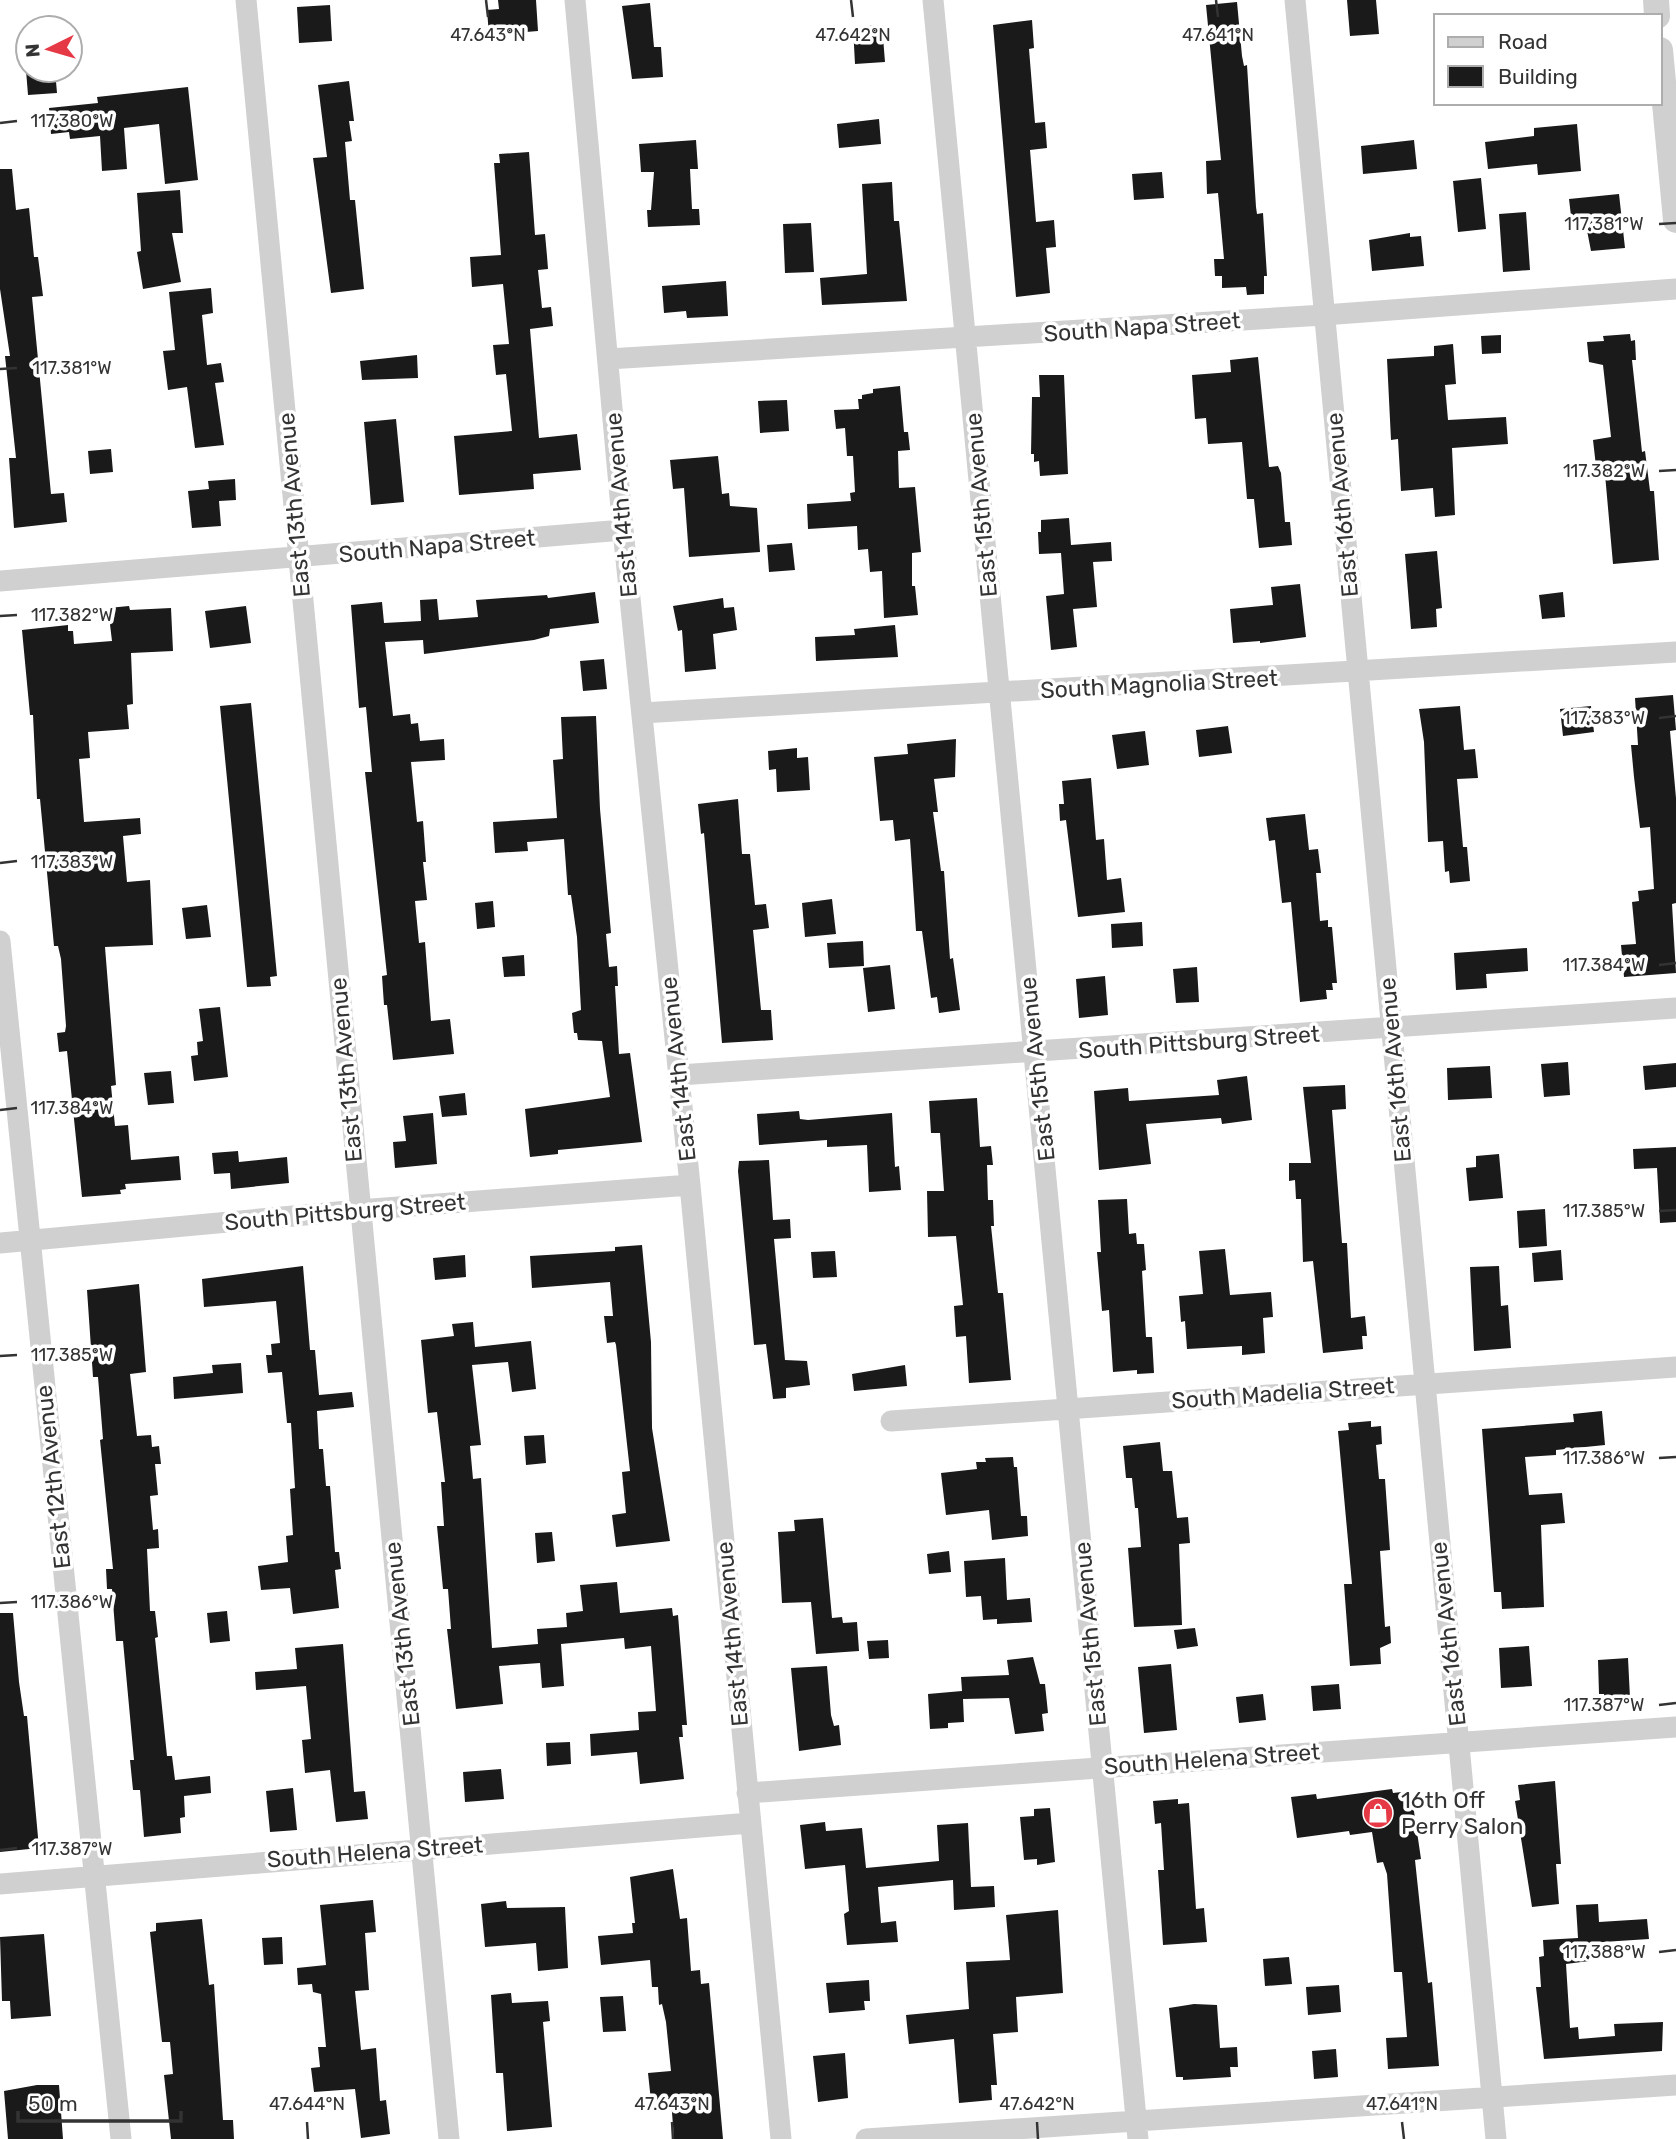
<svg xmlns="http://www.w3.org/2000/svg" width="1676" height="2139" font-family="Rubik,sans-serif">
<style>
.building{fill:#1a1a1a}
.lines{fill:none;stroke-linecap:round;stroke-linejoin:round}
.minor{stroke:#d0d0d0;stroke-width:21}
.tertiary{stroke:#d0d0d0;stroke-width:26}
.ticks{fill:none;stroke:#333;stroke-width:2.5}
.labels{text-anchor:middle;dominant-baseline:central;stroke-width:7;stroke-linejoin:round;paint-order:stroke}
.street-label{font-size:23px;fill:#333;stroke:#fff}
.poi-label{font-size:23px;fill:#333;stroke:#fff;text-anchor:start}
.ticks-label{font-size:18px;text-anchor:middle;fill:#333;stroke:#fff;stroke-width:7;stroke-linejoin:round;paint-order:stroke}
</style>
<rect width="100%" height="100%" fill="#fff"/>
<path class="building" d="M498 0H536L538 31 489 35 487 10 499 9Z
M1347 0H1376L1379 34 1350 36Z
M1237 2 1242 56 1244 66 1247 65 1256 207 1257 214 1263 213 1267 276H1264V294L1247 295 1246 287 1222 288V276H1215L1214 259H1224L1218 193 1207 194 1206 161 1221 160 1206 5Z
M650 3 654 47H661L663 77 632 79 622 6Z
M330 5 332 41 299 43 297 7Z
M1032 20 1034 48 1029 49 1035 123 1045 122 1047 148 1030 150 1036 222 1054 220 1056 247 1046 248 1050 293 1016 297 993 25Z
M882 25 885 62 855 64 853 27Z
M26 70H55L57 93 28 95Z
M349 81 354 121H349L352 141 345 142 350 200H355L364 289 331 293 313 158 327 157 318 85Z
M188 87 198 180 165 184 159 124 124 128 127 169 102 171 100 136 70 139 69 132 51 134 49 108 98 103 97 97Z
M879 119 881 144 839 148 837 124Z
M1577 124 1581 171 1538 175 1537 164 1488 169 1485 142 1534 136V128Z
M696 140 698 169H690L692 209H699L700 225 648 227 647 210H651L654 172H641L639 144Z
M1414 140 1417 169 1363 174 1361 146Z
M529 152 535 235 545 234 547 256 548 269 538 270 542 308 551 307 553 326 530 329 539 438 577 434 581 470 533 474 534 489 459 495 454 436 512 431 506 374 496 375 493 345 509 344 503 284 472 287 470 257 501 255 494 163H500L499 154Z
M0 169H12L16 210 29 208 34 257H38L43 296 32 297 51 494 64 493 67 522 14 528 9 458H16L5 356H10L0 289Z
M1162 172 1164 198 1134 200 1132 174Z
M1481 178 1486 229 1458 232 1453 181Z
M892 182 894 221H899L907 301 822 305 820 278 867 274 862 184Z
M180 190 183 233H172L181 282 143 289 137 252 141 251 137 193Z
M1619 194 1625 248 1591 251 1584 215 1571 216 1569 199Z
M1526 212 1530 270 1503 272 1499 214Z
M811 223 814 272 785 273 783 224Z
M1410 233V237L1421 236 1424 266 1372 271 1369 240Z
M726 281 728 316 687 318 686 311 664 313 662 286Z
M211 288 213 313 202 315 207 365 221 363 224 382 215 383 224 445 195 448 187 387 168 390 163 351 175 350 169 292Z
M1630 334 1631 341 1635 340 1636 360H1632L1642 452 1645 451 1650 491H1654L1659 560 1613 564 1605 474 1597 475 1593 440 1611 437 1603 365 1589 362 1587 342 1604 341 1603 336Z
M1501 335V353L1482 354 1481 336Z
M1453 344 1456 384 1445 385 1448 420 1506 417 1508 444 1452 448 1455 515 1435 517 1433 488 1401 491 1398 439 1391 440 1387 359 1434 356V346Z
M417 355 418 378 362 380 360 361Z
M1258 357 1269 467 1278 466 1281 473 1285 522H1290L1292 545 1259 548 1254 499H1247L1242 442 1208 444 1206 418 1195 419 1192 375 1231 372 1230 360Z
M1039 375H1064L1068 474 1040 476 1039 461 1034 462V454H1031L1032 397H1040Z
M900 386 904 432H908L910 450 898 451 899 488 915 487 921 552 912 553V586H915L918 615 884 618 882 571 870 572 868 549 858 550 857 526 808 529 807 504 851 501 850 493 855 492 853 456H847L845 428 836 429 834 410 859 409 858 399H862V395L873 393V389Z
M787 400 789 431 760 433 758 401Z
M396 419 404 502 371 505 364 422Z
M111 449 113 472 90 474 88 451Z
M718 456 722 494 729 493 730 506 757 508 760 552 689 557 684 488 673 489 670 460Z
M235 479 236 500 219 501 221 526 192 528 188 491 209 489 208 481Z
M1069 518 1071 545 1111 542 1112 561 1093 562 1097 607 1073 609 1077 647 1051 650 1046 596 1064 594 1061 553 1039 554 1038 532H1041V520Z
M792 543 795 570 769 572 767 545Z
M1437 551 1442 608 1436 609 1437 627 1411 629 1405 554Z
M1300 584 1306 637 1260 643V641L1233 643 1230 609 1273 605 1271 587Z
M595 592 599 623 550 629 549 636 534 640 424 654 423 640 385 642 393 716 410 714 411 724 418 723 420 741 444 739 445 760 411 762 417 822 423 821 426 862H423L427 900 415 901 419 943 425 942 431 1021 450 1019 454 1054 393 1060 387 1005H384L382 976 387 975 365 772H372L366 707 359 708 351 605 382 602 384 623 421 621 420 600 437 599 439 620 478 617 476 600 547 595 548 598Z
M1563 592 1565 617 1542 619 1539 595Z
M723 598 724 608 734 607 737 630 713 634 716 669 685 672 682 630 678 631 673 606Z
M129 606 130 610 171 608 173 651 131 653 133 704 127 705 129 729 88 732 90 758 79 759 84 822 140 818 141 834 123 836 127 882 150 880 153 945 105 947 116 1085 111 1086 115 1126 128 1125 131 1160 179 1156 181 1180 125 1184 126 1189 120 1190 121 1194 82 1197 67 1051 59 1052 57 1033 65 1032 66 1026 61 959 58 946H54L40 799H37L33 715H30L22 630 68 625V631H73L74 644 112 641 108 608Z
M246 606 251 643 210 648 205 611Z
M895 625 898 657 816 661 815 637 855 635 854 629Z
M604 659 607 689 583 691 580 661Z
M1673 695 1676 730 1670 731 1676 798V903L1672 904 1676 973 1624 977 1621 945 1636 944 1632 902 1639 901 1638 891 1654 889 1650 827 1640 828 1634 777 1631 745H1638L1635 698Z
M251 703 277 976 270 977 271 986 247 987 220 706Z
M1460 706 1464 750 1475 749 1478 778 1457 779 1463 847H1467L1470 881 1450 883 1449 871 1445 872 1443 841 1428 842 1424 742 1419 709Z
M1591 706 1594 732 1563 736 1560 709Z
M596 716 600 809 611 933 606 934 609 967 617 966 618 986H615L619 1054 630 1053 642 1142 558 1150V1154L530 1157 525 1109 610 1097 602 1041 578 1040 577 1033H574L572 1013 581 1010 577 937 571 895H568L564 839 527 842 528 851 495 853 493 822 557 818 553 760 563 759 561 717Z
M1228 726 1232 753 1199 757 1196 730Z
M1145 731 1149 765 1117 769 1112 735Z
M956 739 955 777 934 779 938 812H933L941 871H944L950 959 953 958 960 1010 939 1013 937 997 931 998 922 931H916L910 839 895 841 893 820 880 821 874 757 908 754 907 744Z
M797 748V758L808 757 810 790 777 792 776 769 769 770 768 751Z
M1091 778 1096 840 1104 839 1107 880 1121 878 1125 912 1078 917 1066 820 1060 821 1059 804H1064L1062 781Z
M738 799 742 854H750L755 905 766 904 769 928 753 930 761 1010H771L773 1040 722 1043 704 833 701 834 698 804Z
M1305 814 1309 850 1318 849 1321 873H1316L1320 921 1328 920V927H1332L1337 983H1332L1333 990H1326L1327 999 1300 1002 1291 902 1282 903 1275 840 1269 841 1266 818Z
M832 899 836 934 805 937 802 903Z
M493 901 495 927 477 929 475 903Z
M207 905 211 937 186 939 182 908Z
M1142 922 1143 946 1112 948 1111 924Z
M863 941 864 966 829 968 827 943Z
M1527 948 1528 971 1486 974 1487 988 1456 990 1454 953Z
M524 955 525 976 504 977 502 957Z
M890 965 895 1009 868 1012 863 968Z
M1197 967 1199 1002 1176 1003 1173 969Z
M1105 976 1108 1015 1079 1018 1076 979Z
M220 1007 228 1077 194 1081 191 1056 198 1055 197 1042 203 1041 199 1009Z
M1568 1062 1570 1095 1544 1097 1541 1064Z
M1676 1063V1087L1645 1090 1643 1066Z
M1490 1066 1492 1098 1448 1100 1447 1068Z
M171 1071 174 1103 148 1105 144 1073Z
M1247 1076 1252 1120 1222 1124 1221 1118 1146 1124 1151 1164 1099 1170 1094 1091 1128 1088 1129 1101 1219 1095 1217 1080Z
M1345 1085 1346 1109 1332 1110 1342 1243H1347L1351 1318 1365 1316 1367 1336H1362L1363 1349 1323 1353 1313 1261 1303 1262 1301 1199H1296L1295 1180 1289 1181V1163H1311L1303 1087Z
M465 1093 467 1115 442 1117 439 1096Z
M977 1098 980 1147 991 1146 993 1165H987L988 1200H993L994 1226H991L998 1293H1003L1011 1380 969 1383 966 1336 956 1337 954 1306 963 1305 956 1236 928 1237 927 1191H944L940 1133H931L929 1101Z
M799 1111 800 1119 808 1120 892 1113 895 1167 899 1166 901 1190 869 1192 867 1145 827 1147V1140L759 1145 757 1114Z
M433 1113 437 1164 395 1168 393 1142 406 1141 403 1116Z
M1676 1147V1222L1660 1223 1657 1168 1634 1169 1633 1149Z
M238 1151 239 1162 287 1157 289 1183 231 1189 230 1173 214 1174 212 1153Z
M1499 1154 1503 1198 1469 1201 1466 1168 1476 1167V1156Z
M769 1160 773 1220 790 1219 791 1238 774 1239 785 1360 807 1361 810 1385 786 1388V1398L773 1399 766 1344 754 1345 738 1171 739 1161Z
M1127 1199 1129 1234 1136 1233 1137 1244H1144L1146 1270 1142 1271 1146 1337H1152L1154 1373 1137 1374V1370L1113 1372 1109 1310 1102 1311 1097 1252H1101L1098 1200Z
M1545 1209 1547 1246 1519 1248 1517 1211Z
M642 1245 651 1342 652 1428 670 1541 616 1547 612 1515 626 1513 622 1472 630 1471 616 1345 615 1342 607 1343 604 1316H613L610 1282 532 1288 530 1256 615 1251V1247Z
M1225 1249 1230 1295 1271 1292 1273 1317 1263 1318 1265 1353 1242 1355V1346L1187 1349 1185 1321 1181 1322 1179 1296 1203 1294 1199 1251Z
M1561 1250 1563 1280 1534 1282 1532 1253Z
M835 1251 837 1277 813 1278 811 1252Z
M465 1255 466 1277 435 1280 433 1258Z
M303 1266 310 1350H315L319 1395 352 1392 354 1407 317 1411 319 1449H323L326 1486H330L335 1552H339L341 1569 335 1570 339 1608 293 1614 290 1588 261 1590 258 1566 288 1562 286 1536 293 1535 290 1489 295 1488 291 1423H287L282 1372 268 1373 266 1355H272L271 1344 280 1343 276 1301 204 1307 202 1279Z
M1499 1266 1501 1306 1508 1305 1511 1348 1474 1351 1470 1267Z
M139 1284 146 1372 130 1374 137 1436 151 1435 152 1447 159 1446 161 1464H155L158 1495 150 1496 153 1530 158 1529 159 1548 147 1549 150 1611H155L158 1637 155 1638 167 1756H172L175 1780 210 1776 211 1793 184 1796 185 1817 180 1818 181 1833 144 1837 140 1790H133L130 1760H134L123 1641H116L112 1589H107L106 1569H113L100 1440 103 1439 98 1377H93L87 1290Z
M473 1322 475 1347 531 1341 536 1389 512 1392 508 1362 472 1365 481 1445 470 1446 473 1479 481 1478 492 1648 538 1644 537 1629 567 1627 566 1613 583 1611 580 1585 617 1582 620 1613 672 1608 673 1616 678 1615 687 1725H682L683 1737H679L684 1779 640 1784 637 1752 591 1756 590 1734 639 1730 638 1712 656 1711 651 1646 625 1649 624 1638 561 1644 564 1686 542 1688 540 1663 499 1666 503 1704 456 1709 447 1629H451L448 1589H443L437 1526H444L441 1482H445L437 1412 428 1413 421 1340 454 1336 452 1324Z
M241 1363 243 1393 174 1399 173 1377 213 1373 212 1365Z
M905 1365 907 1386 854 1391 852 1374Z
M1602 1411 1605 1445 1556 1450V1455L1525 1457 1529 1495 1562 1493 1565 1523 1541 1525 1544 1607 1502 1609 1501 1592H1494L1482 1429 1574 1422 1573 1414Z
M1371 1421V1427L1381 1426 1382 1444 1376 1445 1379 1479H1385L1390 1550 1380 1551 1385 1627 1390 1626 1391 1643 1380 1648 1381 1664 1350 1666 1344 1584H1352L1338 1431 1349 1430 1348 1423Z
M544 1435 546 1463 526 1465 524 1436Z
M1160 1442 1163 1471H1172L1177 1518 1188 1517 1190 1543 1179 1544 1182 1625 1134 1627 1128 1548 1141 1547 1138 1508H1135L1132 1478H1126L1123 1446Z
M1013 1457 1014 1467H1017L1021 1516H1027L1028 1536 992 1540 989 1510 946 1515 941 1473 977 1469 976 1462H986L985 1458Z
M823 1518 832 1618 842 1617 843 1623 857 1622 859 1651 816 1654 811 1602 782 1603 778 1532 795 1531 794 1520Z
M552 1532 555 1561 537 1563 535 1533Z
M949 1551 951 1572 929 1574 927 1554Z
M1005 1558 1007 1600 1030 1598 1032 1622 997 1624V1619L983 1620 981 1596 966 1597 964 1561Z
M227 1611 230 1641 210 1643 207 1613Z
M0 1613H13L19 1682 24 1716H27L39 1848 0 1852Z
M1195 1628 1198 1646 1177 1649 1174 1630Z
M888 1640 889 1658 869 1659 867 1641Z
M343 1644 354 1792 365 1791 368 1819 336 1822 330 1770 305 1773 302 1740 311 1739 306 1686 256 1690 255 1672 297 1669 295 1648Z
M1529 1646 1532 1686 1501 1688 1499 1648Z
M1033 1657 1040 1684H1045L1048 1713 1042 1714 1044 1731 1015 1734 1009 1698 963 1699 964 1722 948 1723V1728L930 1729 928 1694 962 1691 961 1677 1009 1675 1007 1660Z
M1628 1658 1630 1698 1605 1699 1604 1694H1599L1598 1660Z
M1171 1664 1177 1730 1144 1733 1138 1667Z
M827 1666 831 1715 834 1726 839 1725 841 1745 799 1751 791 1668Z
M1339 1684 1341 1709 1313 1711 1311 1686Z
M1263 1694 1266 1720 1239 1723 1236 1697Z
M570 1742 571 1764 547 1766 546 1743Z
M501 1769 504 1799 465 1802 463 1772Z
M1555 1781 1561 1864H1556L1559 1904 1532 1907 1515 1801 1520 1800 1518 1785Z
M293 1788 297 1830 270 1832 266 1791Z
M1392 1789 1393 1793 1411 1791 1421 1859 1415 1860 1428 1983 1432 1982 1439 2066 1388 2069 1386 2038 1407 2037 1402 1972H1394L1387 1874 1383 1862 1377 1863 1372 1832 1350 1835 1349 1831 1297 1838 1291 1797 1316 1794 1317 1799Z
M1178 1799V1804L1189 1803 1196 1909 1204 1908 1207 1942 1163 1945 1158 1870H1164L1161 1823 1155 1824 1153 1801Z
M1050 1808 1055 1862 1037 1865V1859L1024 1860 1020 1817 1034 1816V1809Z
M825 1822 826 1831 862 1828 866 1868 939 1861 937 1825 968 1823 971 1887 994 1886 995 1907 954 1910 953 1880 878 1887 881 1923 896 1921 898 1942 847 1945 844 1914 849 1911 845 1865 805 1869 800 1825Z
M673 1869 680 1919 687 1918 691 1971 700 1970 701 1984 709 1983 723 2139H674L671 2099 651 2101 648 2073 671 2071 666 2022 662 2004 659 2005 658 1987H652L650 1960 601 1965 598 1936 633 1933 632 1923H635L630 1877Z
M373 1900 376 1932 365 1933 369 1990 355 1991 361 2050 376 2048 380 2101 386 2100 390 2134 361 2138 355 2089 314 2092 311 2068 320 2067 318 2047H326L321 1994 313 1992 312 1984 298 1985 297 1968 326 1965 320 1905Z
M506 1901 507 1908 565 1907 568 1968 538 1971 536 1943 485 1947 481 1904Z
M1598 1904 1599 1922 1647 1919 1649 1939 1588 1943 1589 1961 1566 1964 1570 2028 1578 2027 1579 2039 1615 2036 1614 2024 1663 2022 1662 2051 1544 2059 1536 1987H1541L1539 1957 1544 1956 1543 1940 1578 1938 1576 1905Z
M1058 1910 1063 1993 1016 1997 1018 2032 993 2034 997 2085H991L992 2100 959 2103 954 2039 909 2044 906 2015 969 2009 966 1962 1010 1960 1006 1915Z
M202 1919 209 1985 214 1984 223 2120H233L234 2139H171L164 2075 173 2074 170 2042H162L150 1932 156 1931V1923Z
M44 1934 51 2016 11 2019 10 2001H2L0 1937Z
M282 1937 283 1964 264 1965 262 1938Z
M1289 1957 1292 1984 1265 1986 1263 1959Z
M869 1980 870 2001H864L865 2010 829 2013 826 1983Z
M1339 1985 1341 2012 1308 2015 1306 1987Z
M511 1993 512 2003 548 2001 550 2021 543 2022 552 2127 507 2131 503 2073H496L491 1995Z
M623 1996 626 2031 603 2032 600 1997Z
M1194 2004 1217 2005 1220 2048 1237 2047 1238 2067H1230L1231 2077 1183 2080V2077H1176L1169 2008Z
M1336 2049 1338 2077 1314 2079 1312 2051Z
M845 2053 848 2098 818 2102 813 2056Z
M37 2085H59L63 2139H8L4 2091Z"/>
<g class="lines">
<path class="minor" d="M246 0 449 2139
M575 0 623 530 690 1185 781 2139
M933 0 1138 2139
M1295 0 1496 2139
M608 359 1324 315 1676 289
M0 581 623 530
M642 713 1676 652
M0 941 121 2139
M679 1075 1676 1008
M0 1243 359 1210 690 1185
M891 1421 1676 1367
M747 1793 1676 1727
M0 1884 750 1823
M866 2139 1676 2085"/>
<path class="tertiary" d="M1656 0 1657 16
M1660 50 1676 220"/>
</g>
<path class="ticks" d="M486 0 488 17M851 0 853 17M1216 0 1218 17M0 123 17 121M1659 224 1676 223M0 369 17 368M1659 471 1676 470M0 616 17 615M1659 718 1676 716M0 863 17 861M1659 965 1676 963M0 1110 17 1108M1659 1211 1676 1210M0 1356 17 1355M1659 1458 1676 1457M0 1603 17 1602M1659 1705 1676 1703M0 1850 17 1848M1659 1952 1676 1950M307 2122 308 2139M672 2122 673 2139M1037 2122 1038 2139M1402 2122 1404 2139"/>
<defs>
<g id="shop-disc" transform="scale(1.575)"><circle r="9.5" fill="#e63946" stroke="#fff"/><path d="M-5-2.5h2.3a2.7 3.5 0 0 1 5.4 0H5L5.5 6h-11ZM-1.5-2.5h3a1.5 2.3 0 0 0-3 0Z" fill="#fff"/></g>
</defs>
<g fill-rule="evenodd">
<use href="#shop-disc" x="1378" y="1813"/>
</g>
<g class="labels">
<g class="street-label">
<text transform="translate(1142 327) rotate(-4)">South Napa Street</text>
<text transform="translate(294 505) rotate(-95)">East 13th Avenue</text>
<text transform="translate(621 505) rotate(-95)">East 14th Avenue</text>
<text transform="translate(981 505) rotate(-95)">East 15th Avenue</text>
<text transform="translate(1342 505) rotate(-95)">East 16th Avenue</text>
<text transform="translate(437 546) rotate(-5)">South Napa Street</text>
<text transform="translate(1159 684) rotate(-3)">South Magnolia Street</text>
<text transform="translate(1199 1042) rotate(-4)">South Pittsburg Street</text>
<text transform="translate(678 1069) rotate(-96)">East 14th Avenue</text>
<text transform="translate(1037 1069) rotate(-96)">East 15th Avenue</text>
<text transform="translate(346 1070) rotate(-95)">East 13th Avenue</text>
<text transform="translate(1395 1070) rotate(-95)">East 16th Avenue</text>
<text transform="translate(345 1212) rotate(-5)">South Pittsburg Street</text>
<text transform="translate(1283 1393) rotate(-4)">South Madelia Street</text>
<text transform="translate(53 1477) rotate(-96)">East 12th Avenue</text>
<text transform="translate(402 1634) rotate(-96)">East 13th Avenue</text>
<text transform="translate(732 1634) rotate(-95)">East 14th Avenue</text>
<text transform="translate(1090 1634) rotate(-95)">East 15th Avenue</text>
<text transform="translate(1448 1634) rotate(-96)">East 16th Avenue</text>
<text transform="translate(1212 1759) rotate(-4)">South Helena Street</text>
<text transform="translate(375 1852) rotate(-4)">South Helena Street</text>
</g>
<g class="poi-label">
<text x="1401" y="1800">16th Off<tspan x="1401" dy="26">Perry Salon</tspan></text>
</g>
</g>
<g class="ticks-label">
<text x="488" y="41">47.643°N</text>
<text x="853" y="41">47.642°N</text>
<text x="1218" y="41">47.641°N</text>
<text x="72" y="127">117.380°W</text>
<text x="1604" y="230">117.381°W</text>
<text x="72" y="374">117.381°W</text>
<text x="1604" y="477">117.382°W</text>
<text x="72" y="621">117.382°W</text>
<text x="1604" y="724">117.383°W</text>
<text x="72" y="868">117.383°W</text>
<text x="1604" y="971">117.384°W</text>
<text x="72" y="1114">117.384°W</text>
<text x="1604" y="1217">117.385°W</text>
<text x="72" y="1361">117.385°W</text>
<text x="1604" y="1464">117.386°W</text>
<text x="72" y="1608">117.386°W</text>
<text x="1604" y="1711">117.387°W</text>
<text x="72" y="1855">117.387°W</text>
<text x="1604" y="1958">117.388°W</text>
<text x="307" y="2110">47.644°N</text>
<text x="672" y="2110">47.643°N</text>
<text x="1037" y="2110">47.642°N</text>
<text x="1402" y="2110">47.641°N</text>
</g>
<rect x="1434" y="14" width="228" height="91" fill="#ffffff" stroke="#adadad" stroke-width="2"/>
<rect x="1448" y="37" width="35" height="10" fill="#d0d0d0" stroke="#adadad" stroke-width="2"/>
<text x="1498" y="49" font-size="21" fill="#333333">Road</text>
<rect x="1448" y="66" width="35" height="21" fill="#1a1a1a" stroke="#adadad" stroke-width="2"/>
<text x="1498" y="84" font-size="21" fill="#333333">Building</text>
<g transform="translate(49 49) rotate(265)"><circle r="33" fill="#ffffff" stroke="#adadad" stroke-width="2"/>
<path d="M0-5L12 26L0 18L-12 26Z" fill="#e63946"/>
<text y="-10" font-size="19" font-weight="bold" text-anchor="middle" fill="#333333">N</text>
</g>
<path d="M18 2111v10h163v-10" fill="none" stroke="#333333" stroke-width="3.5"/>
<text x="28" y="2111" font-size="21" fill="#333333" stroke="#ffffff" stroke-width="5" paint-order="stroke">50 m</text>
</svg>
